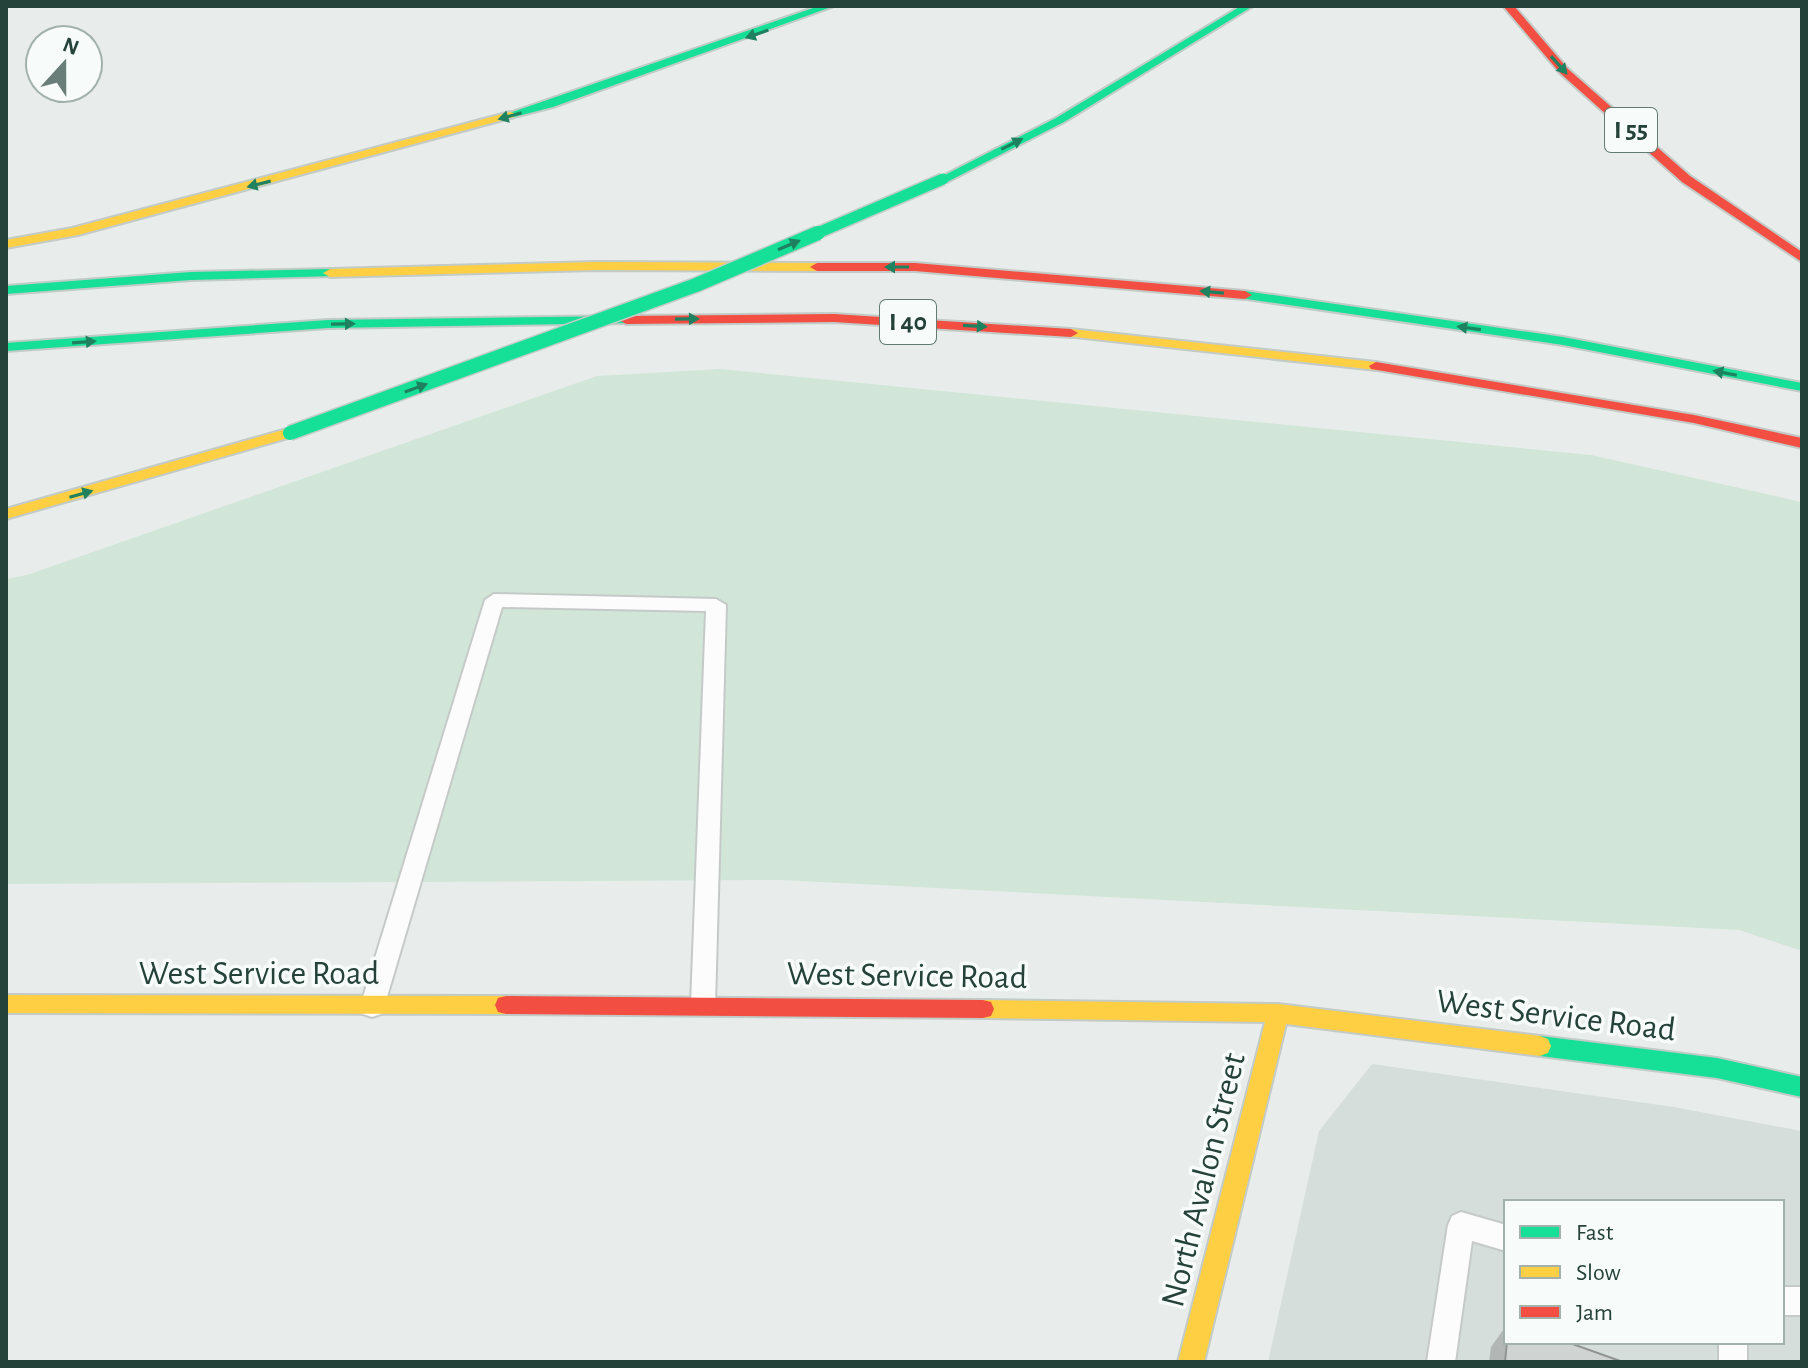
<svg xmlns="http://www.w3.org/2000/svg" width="1808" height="1368" font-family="'Alegreya Sans',sans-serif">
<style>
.built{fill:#d6dedb;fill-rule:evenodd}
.green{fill:#d1e6d8}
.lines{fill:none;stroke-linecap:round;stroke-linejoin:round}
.lane-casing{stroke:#c5cac8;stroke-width:4}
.fast-casing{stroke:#c3cbc8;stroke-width:4}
.slow-casing{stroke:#c3cbc8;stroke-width:4}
.jam-casing{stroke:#c3cbc8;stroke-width:4}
.lane{fill:#fcfcfc;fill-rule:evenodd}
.fast{fill:#16e098;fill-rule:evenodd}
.slow{fill:#ffcf43;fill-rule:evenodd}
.jam{fill:#f24e42;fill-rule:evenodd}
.fast-bridge-far1-casing{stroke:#c3ccc9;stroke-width:14;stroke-linecap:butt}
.fast-bridge-casing{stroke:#c3ccc9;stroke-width:17;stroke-linecap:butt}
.fast-bridge-far1{stroke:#16e098;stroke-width:11}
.fast-bridge{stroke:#16e098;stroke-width:14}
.wall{fill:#b2b6b5}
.building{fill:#cfd4d2;stroke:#919493;stroke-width:2}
.oneway{fill:#1e8160}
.labels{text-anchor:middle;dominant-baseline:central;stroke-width:7;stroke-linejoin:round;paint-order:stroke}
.shield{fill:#f7fbf9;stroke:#637a73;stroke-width:2}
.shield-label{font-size:26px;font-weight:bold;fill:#24423a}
.near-street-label{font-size:34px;fill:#24423a;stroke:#f7fbf9}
</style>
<rect width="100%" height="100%" fill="#e8edeb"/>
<path class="built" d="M1372 1064 1674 1107 1802 1131V1362H1268L1319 1131ZM1506 1202H1782V1342H1506Z"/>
<path class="green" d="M720 369 1591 455 1802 502V951L1739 930 782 880 6 884V579L27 575 597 376Z"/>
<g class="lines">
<g class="lane-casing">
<path id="lane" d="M494 594 716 599 726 605 715 1005 712 1012 703 1015 694 1012 691 1005 706 611 502 607 384 1007 381 1014 372 1017 363 1014 360 1007 485 600Z
M1461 1212 1506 1225V1251L1472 1241 1455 1362H1427L1448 1225 1452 1216Z
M1782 1287H1802V1315H1782Z
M1719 1342H1747V1362H1719Z"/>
</g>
<g class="fast-casing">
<path id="fast" d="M819 6H834L553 107 510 118 504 115Z
M1241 6H1253L1064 122 947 182 937 179 1056 118Z
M330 269 337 273 335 276 191 280 6 294V286L191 272Z
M1245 291 1563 337 1802 383V391L1563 345 1240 298V292Z
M626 316 633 320 631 323 328 328 6 351V343L328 320Z
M1540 1036 1717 1058 1802 1077V1097L1717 1078 1540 1056 1532 1053 1529 1046 1532 1039Z"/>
</g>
<g class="slow-casing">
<path id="slow" d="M510 112 514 113V117L78 235 6 248V240L72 228Z
M596 262 817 263 824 267 817 271 596 270 330 277 323 273 330 269Z
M1071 329 1376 362 1383 366 1376 370 1066 336 1064 333Z
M290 428 295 430V436L6 519V509Z
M6 995 506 996 514 998 517 1005 514 1012 506 1014 6 1013Z
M983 1000 1278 1004 1540 1036 1548 1039 1551 1046 1548 1053 1540 1056 1286 1024 1204 1362H1178L1265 1022 983 1018 975 1016 972 1009 975 1002Z"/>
</g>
<g class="jam-casing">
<path id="jam" d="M1503 6H1514L1568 69 1690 176 1802 252V262L1682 182 1560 73Z
M915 263 1245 291 1252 295 1245 299 915 271H817L810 267 817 263Z
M834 314 1071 329 1078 333 1071 337 834 322 626 324 619 320 626 316Z
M1376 362 1694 415 1802 438V448L1694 423 1371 369 1369 366Z
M506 996 983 1000 991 1002 994 1009 991 1016 983 1018 506 1014 498 1012 495 1005 498 998Z"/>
</g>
<use href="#lane" class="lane"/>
<use href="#fast" class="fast"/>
<use href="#slow" class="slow"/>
<use href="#jam" class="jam"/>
<g class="fast-bridge-far1-casing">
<path id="fast-bridge-far1" d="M813 235 943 179"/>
</g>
<g class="fast-bridge-casing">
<path id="fast-bridge" d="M290 433 696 285 818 233"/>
</g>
<use href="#fast-bridge-far1" class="fast-bridge-far1"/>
<use href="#fast-bridge" class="fast-bridge"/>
</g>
<path class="wall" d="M1506 1326V1342H1567L1623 1362H1489L1491 1347Z"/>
<path class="building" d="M1507 1342H1567L1623 1362H1505Z"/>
<defs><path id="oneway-solid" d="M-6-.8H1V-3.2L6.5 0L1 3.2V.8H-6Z" transform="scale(2)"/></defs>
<g class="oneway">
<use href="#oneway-solid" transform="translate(757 34) rotate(161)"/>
<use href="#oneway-solid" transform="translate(1559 65) rotate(48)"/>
<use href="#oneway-solid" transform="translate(510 116) rotate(164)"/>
<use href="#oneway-solid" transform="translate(1012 144) rotate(-27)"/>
<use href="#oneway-solid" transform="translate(259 184) rotate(166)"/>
<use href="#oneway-solid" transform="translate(789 245) rotate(-23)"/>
<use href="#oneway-solid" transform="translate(897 267) rotate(-180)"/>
<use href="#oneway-solid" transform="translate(1212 292) rotate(-175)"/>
<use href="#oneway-solid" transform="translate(687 319) rotate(-1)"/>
<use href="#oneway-solid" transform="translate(343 324) rotate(-1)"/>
<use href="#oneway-solid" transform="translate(975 326) rotate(3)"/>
<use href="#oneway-solid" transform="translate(1469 328) rotate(-172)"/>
<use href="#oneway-solid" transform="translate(84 342) rotate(-4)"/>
<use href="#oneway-solid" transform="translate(1725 373) rotate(-169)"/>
<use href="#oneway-solid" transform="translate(416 388) rotate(-20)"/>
<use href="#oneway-solid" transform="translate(81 494) rotate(-16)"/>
</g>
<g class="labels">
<g class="shield">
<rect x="1605" y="108" width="52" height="44" rx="6"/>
<rect x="880" y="300" width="56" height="44" rx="6"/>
</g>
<g class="shield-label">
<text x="1631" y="130">I 55</text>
<text x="908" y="322">I 40</text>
</g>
<g class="near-street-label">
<text x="259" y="974">West Service Road</text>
<text transform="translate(907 976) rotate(1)">West Service Road</text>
<text transform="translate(1556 1016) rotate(7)">West Service Road</text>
<text transform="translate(1204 1180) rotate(-76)">North Avalon Street</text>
</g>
</g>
<rect width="1808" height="1368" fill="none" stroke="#24423a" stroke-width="16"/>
<rect x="1504" y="1200" width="280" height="144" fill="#f7fbf9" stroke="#a3b1ad" stroke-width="2"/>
<rect x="1520" y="1226" width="40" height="12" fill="#16e098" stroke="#a3b1ad" stroke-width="2"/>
<text x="1576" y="1240" font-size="24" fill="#24423a">Fast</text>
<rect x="1520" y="1266" width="40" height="12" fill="#ffcf43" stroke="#a3b1ad" stroke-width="2"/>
<text x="1576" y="1280" font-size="24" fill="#24423a">Slow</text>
<rect x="1520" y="1306" width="40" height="12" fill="#f24e42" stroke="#a3b1ad" stroke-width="2"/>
<text x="1576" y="1320" font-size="24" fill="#24423a">Jam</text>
<g transform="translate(64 64) rotate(21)"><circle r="38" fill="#f7fbf9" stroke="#a3b1ad" stroke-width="2"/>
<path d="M0-6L14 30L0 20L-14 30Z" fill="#697e78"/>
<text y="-12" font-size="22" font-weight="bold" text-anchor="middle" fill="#24423a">N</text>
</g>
</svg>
